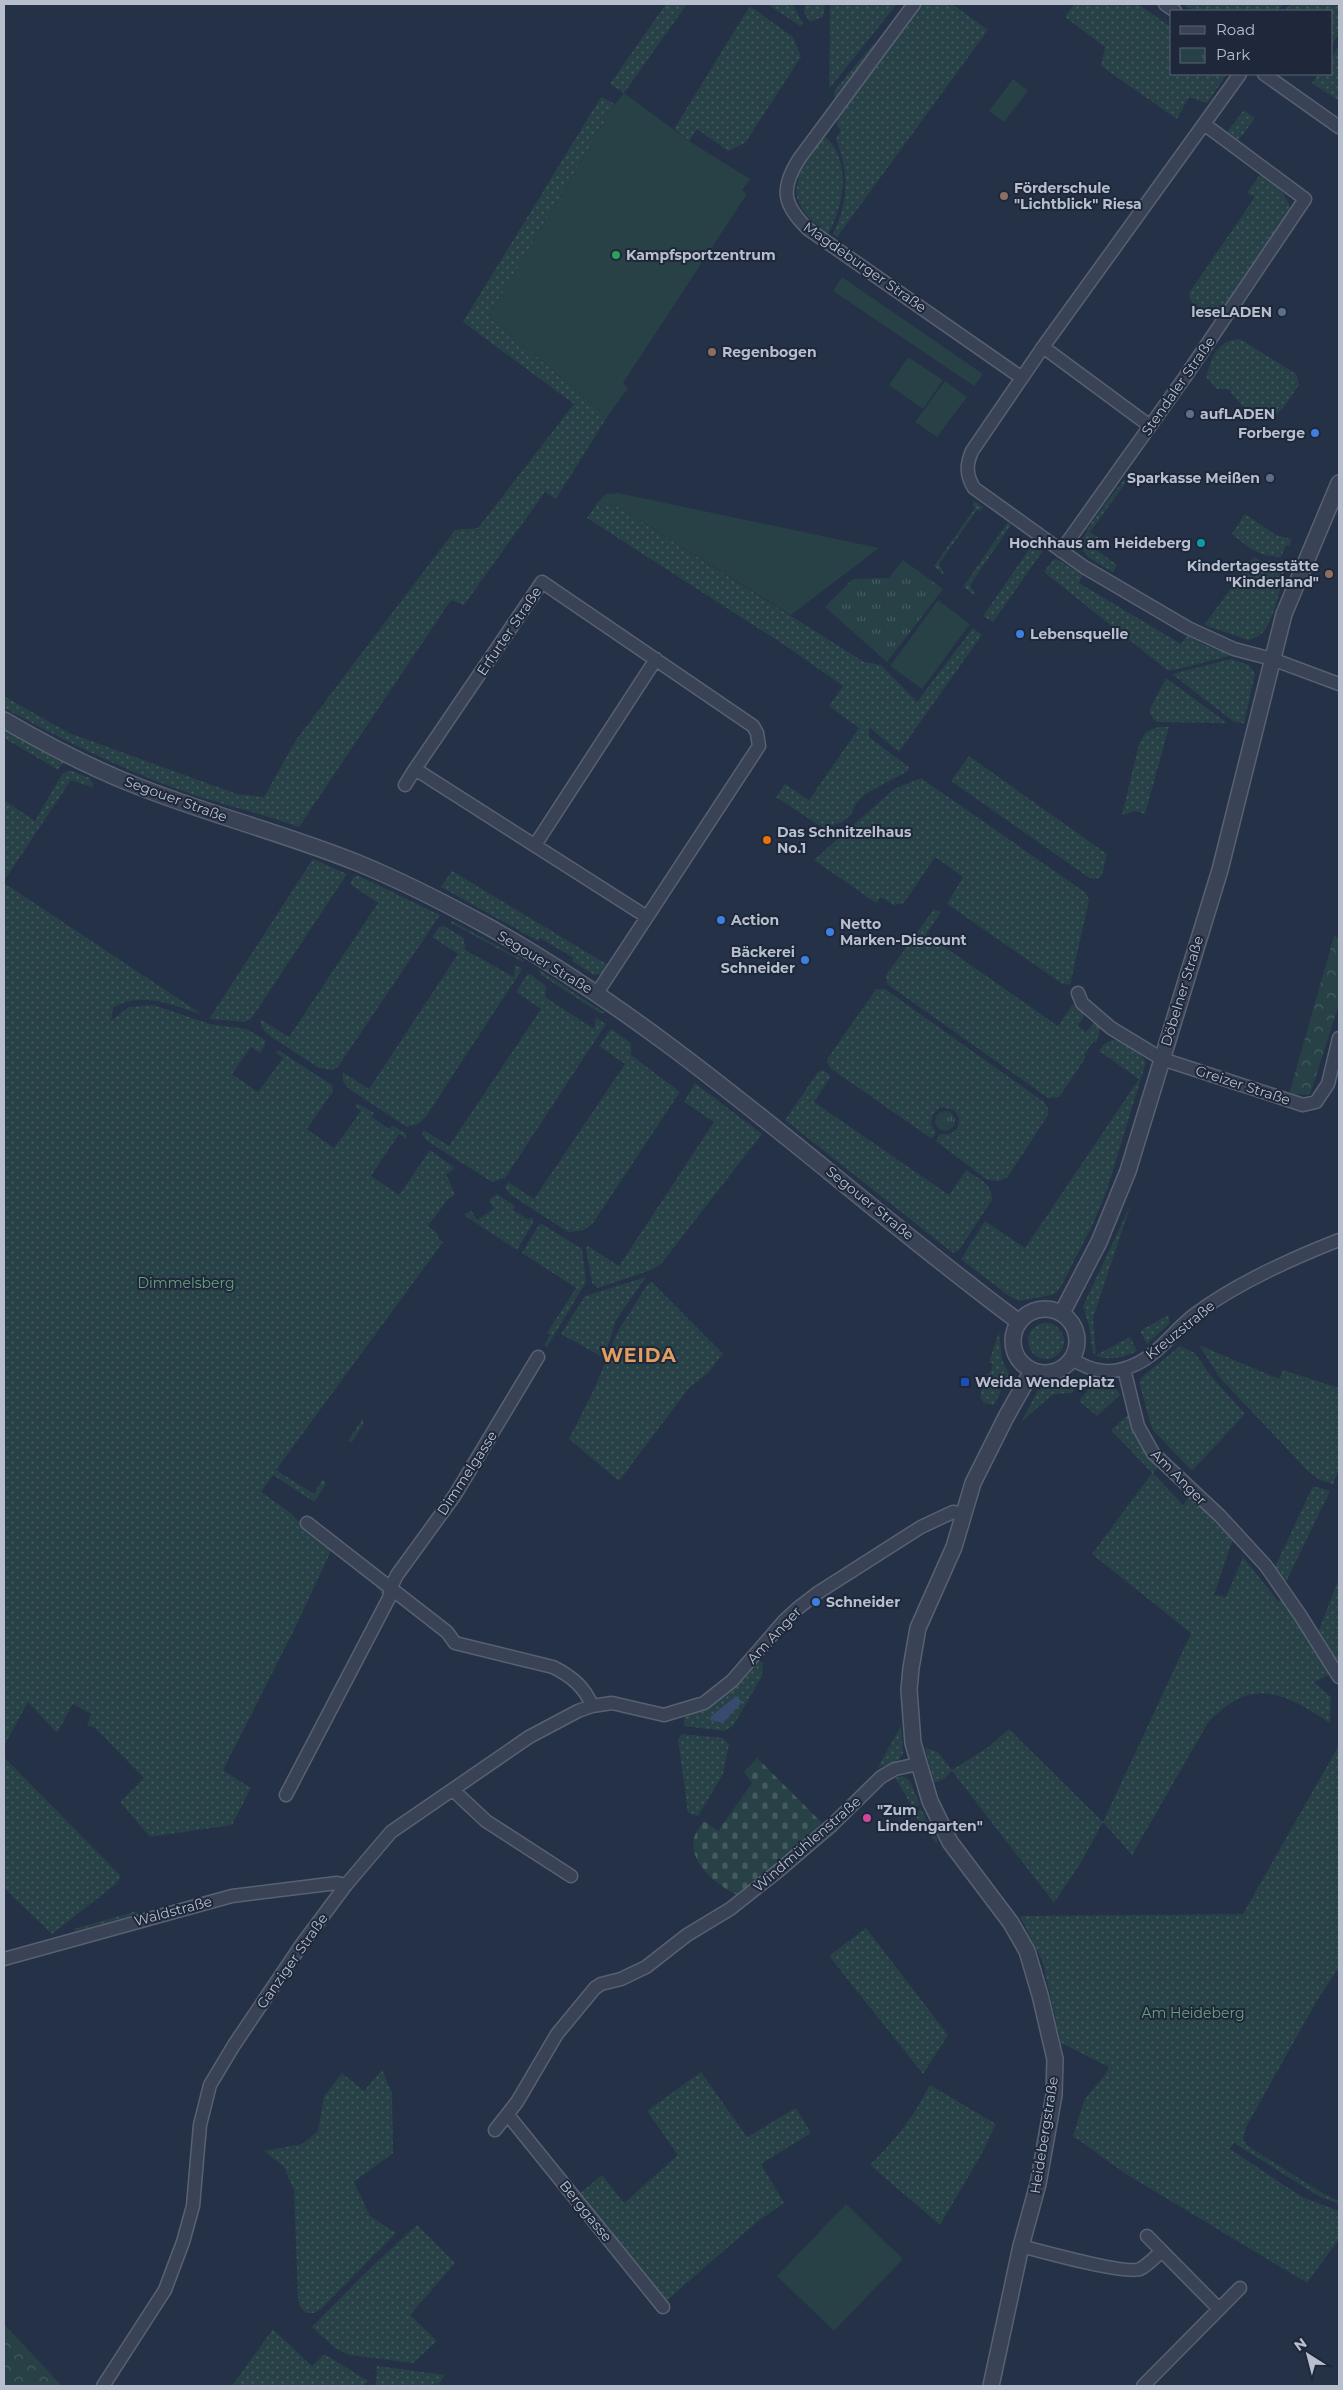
<svg xmlns="http://www.w3.org/2000/svg" width="1343" height="2390" font-family="Montserrat,sans-serif">
<style>
.grass{fill:url(#grass-dots)}
.forest{fill:url(#forest-crowns)}
.cemetery{fill:url(#cemetery-stones)}
.park{fill:url(#park-tufts)}
.pitch{fill:#274147}
.water{fill:#374b6e}
.lines{fill:none;stroke-linecap:round;stroke-linejoin:round}
.minor-casing{stroke:#586172;stroke-width:15}
.tertiary-casing{stroke:#586172;stroke-width:18}
.minor{stroke:#394355;stroke-width:12}
.tertiary{stroke:#394355;stroke-width:15}
.education-dot{fill:#8d6e63;stroke:#1e283a;stroke-width:2}
.leisure-dot{fill:#2e9e5b;stroke:#1e283a;stroke-width:2}
.service-dot{fill:#5c6f8a;stroke:#1e283a;stroke-width:2}
.shop-dot{fill:#3f7fe0;stroke:#1e283a;stroke-width:2}
.culture-dot{fill:#0f9aa8;stroke:#1e283a;stroke-width:2}
.food-dot{fill:#e8710a;stroke:#1e283a;stroke-width:2}
.transit-dot{fill:#1a4fb4;stroke:#1e283a;stroke-width:2}
.hotel-dot{fill:#d1479c;stroke:#1e283a;stroke-width:2}
.labels{text-anchor:middle;dominant-baseline:central;stroke-width:4;stroke-linejoin:round;paint-order:stroke}
.poi-label{font-size:14px;font-weight:bold;fill:#b7bfce;stroke:#1e283a;text-anchor:start}
.street-label{font-size:14px;fill:#b7bfce;stroke:#1e283a}
.park-label{font-size:14px;fill:#6ca17b;stroke:#1e283a}
.district-label{font-size:19px;font-weight:bold;letter-spacing:1px;fill:#e19e60;stroke:#1e283a}
</style>
<defs>
<pattern id="grass-dots" width="8" height="8" patternUnits="userSpaceOnUse" patternTransform="scale(1.25)"><rect width="8" height="8" fill="#274147"/><path d="M2 2h.1M6 6h.1" fill="none" stroke="#445b60" stroke-width="1.8" stroke-linecap="round"/></pattern>
<pattern id="forest-crowns" width="20" height="18" patternUnits="userSpaceOnUse" patternTransform="scale(1.25)"><rect width="20" height="18" fill="#274147"/><path d="M2 6a3 3 0 1 1 6 0M12 15a3 3 0 1 1 6 0" fill="none" stroke="#445b60"/></pattern>
<pattern id="cemetery-stones" width="16" height="16" patternUnits="userSpaceOnUse" patternTransform="scale(1.25)"><rect width="16" height="16" fill="#274147"/><path d="M2 7V4a2 2 0 0 1 4 0v3zM10 15v-3a2 2 0 0 1 4 0v3z" fill="#445b60"/></pattern>
<pattern id="park-tufts" width="24" height="20" patternUnits="userSpaceOnUse" patternTransform="scale(1.25)"><rect width="24" height="20" fill="#274147"/><path d="M3 7l-1-3M5 7V3M7 7l1-3M15 17l-1-3M17 17v-4M19 17l1-3" fill="none" stroke="#445b60"/></pattern>
</defs>
<rect width="100%" height="100%" fill="#243146"/>
<path class="grass" d="M666 4H687L624 93 610 84Z
M767 4H793L803 24 800 26Z
M805 4H825L823 17 810 22 804 13Z
M830 4H897L829 89Z
M921 4H952L988 30 837 237 833 234C849 202 849 173 836 139L841 130 837 126V116Z
M1074 4H1138L1172 28V74H1227L1207 103 1189 97 1177 119 1101 66 1105 47 1065 17Z
M1183 4H1283L1278 11H1194Z
M1290 4H1339V34L1332 44V11H1285Z
M750 6 793 37 801 57 745 143 728 151 697 129 689 141 674 129Z
M873 44 877 48 838 98 834 96 835 90Z
M1339 46V101L1312 83 1319 74H1332V56Z
M601 97 615 104 489 316 607 417 556 499 545 492 464 605 451 600 299 827C266 815 231 807 197 796 129 773 67 742 4 708V696L69 733 237 794 264 797 296 740 455 530 478 528 574 404 463 322Z
M1244 110 1255 118 1238 141 1227 132Z
M823 135C853 158 844 206 828 234 810 220 789 203 799 178L796 174Z
M1261 173C1273 184 1290 195 1290 212L1215 320 1190 300 1189 293 1255 197 1247 193Z
M1240 339 1296 374 1299 385C1292 394 1286 406 1278 413 1260 431 1238 401 1228 389H1217L1206 377C1213 356 1216 341 1240 339Z
M1124 480 1127 481 1090 532 1099 538 1093 547 1117 565 1113 572C1104 566 1085 559 1082 548 1078 534 1115 492 1124 480Z
M974 501 983 507 980 511 977 510 939 564 945 576 934 566 975 508 973 505Z
M598 502 618 507 864 662 881 665 917 702 973 628 982 635 899 752 869 727V737L909 767 908 771 865 794 856 803 851 815 841 823 823 828 776 797 785 784 809 800 859 728 829 706 843 686 789 648 587 518Z
M1245 514 1276 535 1291 539 1290 546 1286 545 1281 557C1257 556 1250 549 1232 534Z
M1008 522 1011 525 970 585 976 596 963 587Z
M1035 541 1040 546 1042 552 993 622 983 616Z
M1254 557 1261 561 1285 562C1284 578 1274 617 1265 630 1261 636 1255 638 1248 640L1204 625Z
M1057 559 1083 575 1079 583 1181 644 1187 636 1209 647 1229 654V656L1170 671 1167 670 1044 572 1053 560Z
M1231 659 1249 665 1255 674 1244 723 1234 722 1172 674Z
M1166 678 1227 723 1156 722 1150 714V709Z
M1160 727H1169L1145 814 1135 811 1122 815 1139 744C1144 733 1148 729 1160 727Z
M4 728 65 760 58 770 4 738Z
M969 756 1107 854 1102 875 1099 878 1091 879 951 781Z
M69 770 90 778 94 788 71 780 4 881V800L35 821 62 774Z
M921 778 1086 893 1089 900 1070 985 1061 983 947 904 963 877 935 857 904 903 894 905 881 897 876 903 814 860 894 789Z
M313 859 347 874 251 1019 245 1022 209 1019Z
M452 871 608 965 601 974 594 975 572 961 574 958 540 938 538 941 441 887Z
M354 876H359L440 915 338 1067 333 1070 319 1068 267 1034 262 1028 260 1019 289 1037 378 903 350 884Z
M4 883 203 1015C174 1006 142 990 113 1008L111 1021 129 1007 153 1005 210 1024 247 1029 265 1040V1045L260 1053 251 1047 232 1074 258 1092 283 1058 276 1053 278 1050 332 1085 333 1091 307 1129 334 1148 361 1111 355 1106 357 1103 374 1113 372 1117 389 1129 392 1125 406 1134 407 1139 399 1134 371 1176 399 1195 430 1150 455 1168 446 1174 455 1195 449 1198 428 1226 438 1234V1238L443 1242 276 1470 314 1494 323 1479 326 1484 314 1502 273 1475 261 1492 291 1513 300 1523 384 1590 382 1594 376 1586 331 1551 293 1632 223 1770 251 1788 232 1825 150 1837 120 1802 144 1778 94 1727 87 1726 91 1714 73 1704 57 1733 28 1702 4 1746Z
M934 909 941 912 926 934 1058 1026 1073 1004 1085 1014 1078 1026 1086 1032 1095 1021 1101 1027 1096 1043 1094 1041 1084 1055 1086 1057 1059 1097 1048 1098 887 984 886 975Z
M452 921 523 960V962L451 923Z
M444 926 464 938 465 950 514 977 515 965 521 968V971L425 1118 418 1124 407 1127 352 1091C345 1085 341 1082 343 1072L369 1089 458 954 432 937 439 927Z
M538 969 605 1013H600L541 975Z
M530 974 546 986 545 997 594 1029 596 1018 606 1024 505 1178 492 1182 427 1141 422 1134 424 1130 449 1146 541 1009 516 992 527 975Z
M876 989H885L1044 1102 1048 1108V1115L1007 1178 999 1181 987 1180 936 1141 940 1134H950L958 1128 959 1118 954 1110 940 1107 933 1114 931 1124 936 1132 932 1139 830 1068 827 1063 828 1058Z
M611 1029 631 1043V1055L680 1092 593 1223 584 1230 568 1232 511 1195 505 1188 508 1182 534 1199 625 1064 599 1046Z
M1112 1040C1125 1039 1140 1051 1146 1062L1107 1190 1092 1226 1059 1290 1052 1295 1019 1301 1009 1296 961 1259 985 1221 1025 1248 1139 1079 1099 1051 1104 1044Z
M823 1070 831 1076 814 1102 949 1195 966 1170C978 1178 993 1184 992 1200L959 1250 953 1253 785 1120 818 1072Z
M695 1083 762 1134 661 1264 651 1270 598 1288 592 1283 586 1248 588 1246 619 1266 714 1122 684 1102Z
M497 1194 515 1206 513 1210 529 1220 531 1217 533 1219V1223L517 1250 464 1215 471 1210 477 1220 494 1209 489 1200Z
M1131 1204 1093 1318 1096 1355 1130 1337 1137 1351C1125 1357 1104 1363 1093 1353L1089 1326 1083 1306Z
M542 1224 582 1249 586 1282 547 1347 544 1345 550 1335 547 1333 576 1288 522 1253 538 1226Z
M646 1277 616 1320 604 1358 561 1334 585 1296Z
M652 1282 723 1354 709 1372 689 1388 619 1481 569 1439 595 1387 618 1331 647 1285Z
M1168 1315 1170 1323 1147 1344 1140 1331Z
M1028 1341a18 18 0 1 1 36 0a18 18 0 1 1-36 0Z
M999 1332 1002 1360 1010 1376 1004 1387 986 1375 991 1372 993 1364 989 1362Z
M1199 1345 1279 1379 1283 1370 1339 1388V1469L1333 1484 1320 1480 1309 1472 1220 1378Z
M1180 1346 1195 1353 1211 1376 1245 1414 1192 1471 1152 1429 1139 1382 1143 1376Z
M984 1379 1001 1391 994 1405 984 1403 980 1397Z
M1076 1380 1080 1381 1072 1393 1053 1394 1021 1422 1038 1390Z
M1091 1386H1115L1120 1395 1097 1416 1079 1401Z
M1129 1414 1135 1435 1159 1466 1153 1473 1183 1505 1190 1495 1233 1539 1214 1595 1226 1597 1243 1557 1278 1601 1283 1600 1331 1674 1314 1682 1331 1697 1330 1723C1304 1707 1276 1686 1244 1696 1231 1701 1219 1712 1209 1721L1132 1855 1103 1822 1080 1864 1054 1903 952 1771 944 1779 934 1783 925 1748 938 1752 952 1770 987 1748 1009 1729 1103 1822 1191 1633 1092 1554 1152 1473 1111 1430Z
M363 1418V1425L352 1442 348 1441Z
M1313 1486 1330 1491 1285 1584 1275 1567Z
M1339 1579V1667L1318 1632Z
M760 1661 763 1664 762 1676 733 1726 725 1731 684 1726V1717C713 1703 737 1685 760 1661Z
M901 1726 903 1754C898 1763 888 1765 878 1767Z
M682 1734 723 1738 729 1745 723 1774 698 1816 688 1813 678 1739Z
M1339 1745V1968L1319 1997 1246 2127 1243 2139 1248 2146 1322 2193 1339 2201V2204L1320 2197 1234 2143 1230 2149 1302 2197 1339 2211V2239L1307 2283 1126 2174 1073 2136C1076 2128 1083 2102 1085 2099 1093 2088 1103 2080 1109 2067L1061 2043 1043 1963 1020 1916 1243 1914Z
M4 1757 121 1876 116 1884 52 1934 4 1888Z
M903 1776 910 1781 920 1805 913 1808 895 1778Z
M921 1809 937 1839V1844L912 1812Z
M137 1911V1914L75 1931 74 1929Z
M866 1928 948 2035 923 2074 829 1956Z
M382 2070 392 2093 393 2153 354 2182 370 2216 396 2233 321 2309 314 2313H306L300 2307 298 2298 294 2191 284 2167 264 2151 302 2144 318 2131 324 2097 342 2073 364 2091Z
M701 2072 747 2137 796 2108 811 2133 761 2164 784 2203 758 2221 665 2302 579 2194 602 2175 624 2203 678 2155 647 2111Z
M930 2085 996 2124 981 2155 940 2225 870 2165C898 2137 911 2120 930 2085Z
M417 2225 455 2263 410 2315 437 2341 413 2363 349 2355 335 2348 312 2327 365 2273Z
M273 2329 312 2366 324 2354 368 2381 363 2386H232Z
M377 2366 445 2375 438 2386H373L376 2384Z"/>
<path class="forest" d="M1334 936 1339 938V1004L1310 1095 1289 1094Z
M4 2324 62 2386H4Z"/>
<path class="cemetery" d="M757 1758 822 1823 740 1896C720 1888 685 1862 695 1835 697 1830 701 1826 704 1821L718 1831 752 1783 744 1772Z"/>
<path class="park" d="M903 560 943 589 887 662 825 607 853 579 889 578Z
M935 1121a10 10 0 1 1 20 0a10 10 0 1 1-20 0Z"/>
<path class="pitch" d="M1013 79 1028 91 1004 122 989 111Z
M624 93 689 141 750 179 742 190 747 194 623 383 628 388 607 417 489 316 615 104Z
M842 277 983 374 974 386 833 291Z
M908 357 943 380 923 409 889 385Z
M945 381 967 397 937 437 915 422Z
M618 493 879 548 791 615 618 507 598 502 606 494Z
M938 600 970 624 922 689 890 666Z
M846 2204 903 2259 834 2331 777 2276Z"/>
<path class="water" d="M736 1696 742 1702 723 1723 710 1720 711 1716Z"/>
<g class="lines">
<g class="minor-casing">
<path id="minor" d="M914 4 799 159C780 189 783 205 808 229L1022 378
M1165 4 1175 11
M1240 74 1043 347 972 451C966 465 966 475 974 488L1084 567 1188 628 1234 649 1272 659 1339 684
M1264 74 1339 127
M1043 347 1150 426
M1061 551 1185 377 1305 199 1204 124
M542 582 753 726 757 733 759 746 647 917 415 769Z
M405 785 415 769
M535 845 656 659
M597 993 647 917
M1078 993 1082 1003 1111 1028 1162 1059 1303 1105 1316 1102 1328 1084 1339 1038
M1072 1359C1091 1371 1108 1375 1129 1367 1156 1358 1172 1332 1194 1315 1234 1285 1293 1258 1339 1240
M1124 1369 1138 1426 1153 1453 1220 1516 1266 1566 1300 1615 1339 1677
M307 1523 447 1632 455 1643 553 1667C571 1676 585 1687 592 1706
M454 1791 486 1821 571 1876
M286 1795 389 1598 391 1587 397 1575 455 1495 538 1357
M4 1959 232 1896 337 1883 346 1885
M508 2115 663 2307
M495 2130 517 2102 557 2034 595 1988 601 1984 621 1979 646 1967 687 1935 730 1909 777 1872 832 1825 881 1777 895 1769 918 1764
M1147 2236 1219 2309
M1021 2246C1040 2251 1127 2275 1140 2269 1148 2265 1155 2257 1162 2251
M103 2386 165 2290 183 2242 193 2206 200 2125 210 2085 234 2045 302 1944 346 1885 391 1832 529 1737 578 1711 592 1706 612 1703 664 1715 704 1703 732 1681 784 1621 798 1608 819 1592 921 1527 953 1512 964 1514
M1143 2386 1240 2288"/>
</g>
<g class="tertiary-casing">
<path id="tertiary" d="M4 720C45 744 87 766 132 784 206 814 284 833 358 863 402 881 445 903 487 926 681 1034 841 1190 1019 1322
M1013 1341a32 32 0 1 1 64 0a32 32 0 1 1-64 0Z
M1062 1313 1099 1242 1128 1171 1220 870 1284 614 1339 483
M991 2386 1021 2246 1038 2184 1054 2095 1055 2059 1040 1995 1027 1951 1011 1923 950 1842 930 1801 913 1743 909 1690 911 1668 918 1628 954 1547 973 1483 1006 1417 1032 1371"/>
</g>
<use href="#minor" class="minor"/>
<use href="#tertiary" class="tertiary"/>
</g>
<g class="education-dot">
<circle cx="1004" cy="196" r="5"/>
<circle cx="712" cy="352" r="5"/>
<circle cx="1329" cy="574" r="5"/>
</g>
<circle class="leisure-dot" cx="616" cy="255" r="5"/>
<g class="service-dot">
<circle cx="1282" cy="312" r="5"/>
<circle cx="1190" cy="414" r="5"/>
<circle cx="1270" cy="478" r="5"/>
</g>
<g class="shop-dot">
<circle cx="1315" cy="433" r="5"/>
<circle cx="1020" cy="634" r="5"/>
<circle cx="721" cy="920" r="5"/>
<circle cx="830" cy="932" r="5"/>
<circle cx="805" cy="960" r="5"/>
<circle cx="816" cy="1602" r="5"/>
</g>
<circle class="culture-dot" cx="1201" cy="543" r="5"/>
<circle class="food-dot" cx="767" cy="840" r="5"/>
<rect class="transit-dot" x="960" y="1377" width="10" height="10" rx="2.5"/>
<circle class="hotel-dot" cx="867" cy="1818" r="5"/>
<g class="labels">
<g class="poi-label">
<text x="1014" y="188">Förderschule<tspan x="1014" dy="16">"Lichtblick" Riesa</tspan></text>
<text x="626" y="255">Kampfsportzentrum</text>
<text x="1272" y="312" text-anchor="end">leseLADEN</text>
<text x="722" y="352">Regenbogen</text>
<text x="1200" y="414">aufLADEN</text>
<text x="1305" y="433" text-anchor="end">Forberge</text>
<text x="1260" y="478" text-anchor="end">Sparkasse Meißen</text>
<text x="1191" y="543" text-anchor="end">Hochhaus am Heideberg</text>
<text x="1319" y="566" text-anchor="end">Kindertagesstätte<tspan x="1319" dy="16">"Kinderland"</tspan></text>
<text x="1030" y="634">Lebensquelle</text>
<text x="777" y="832">Das Schnitzelhaus<tspan x="777" dy="16">No.1</tspan></text>
<text x="731" y="920">Action</text>
<text x="840" y="924">Netto<tspan x="840" dy="16">Marken-Discount</tspan></text>
<text x="795" y="952" text-anchor="end">Bäckerei<tspan x="795" dy="16">Schneider</tspan></text>
<text x="975" y="1382">Weida Wendeplatz</text>
<text x="826" y="1602">Schneider</text>
<text x="877" y="1810">"Zum<tspan x="877" dy="16">Lindengarten"</tspan></text>
</g>
<g class="street-label">
<text transform="translate(865 267) rotate(35)">Magdeburger Straße</text>
<text transform="translate(1178 386) rotate(-55)">Stendaler Straße</text>
<text transform="translate(509 631) rotate(-56)">Erfurter Straße</text>
<text transform="translate(176 799) rotate(20)">Segouer Straße</text>
<text transform="translate(545 962) rotate(31)">Segouer Straße</text>
<text transform="translate(1182 991) rotate(-73)">Döbelner Straße</text>
<text transform="translate(1243 1085) rotate(18)">Greizer Straße</text>
<text transform="translate(870 1203) rotate(39)">Segouer Straße</text>
<text transform="translate(1180 1330) rotate(-39)">Kreuzstraße</text>
<text transform="translate(467 1473) rotate(-57)">Dimmelgasse</text>
<text transform="translate(1179 1477) rotate(45)">Am Anger</text>
<text transform="translate(774 1635) rotate(-47)">Am Anger</text>
<text transform="translate(807 1844) rotate(-41)">Windmühlenstraße</text>
<text transform="translate(173 1911) rotate(-15)">Waldstraße</text>
<text transform="translate(292 1961) rotate(-55)">Ganziger Straße</text>
<text transform="translate(1044 2135) rotate(-81)">Heidebergstraße</text>
<text transform="translate(586 2211) rotate(51)">Berggasse</text>
</g>
<g class="park-label">
<text x="186" y="1283">Dimmelsberg</text>
<text x="1193" y="2013">Am Heideberg</text>
</g>
<g class="district-label">
<text x="639" y="1355">WEIDA</text>
</g>
</g>
<rect width="1343" height="2390" fill="none" stroke="#b7bfce" stroke-width="10"/>
<rect x="1170" y="10" width="162" height="65" fill="#1e283a" stroke="#5b6475"/>
<rect x="1180" y="26" width="25" height="8" fill="#394355" stroke="#5b6475"/>
<text x="1216" y="35" font-size="15" fill="#b7bfce">Road</text>
<rect x="1180" y="48" width="25" height="15" fill="url(#park-tufts)" stroke="#5b6475"/>
<text x="1216" y="60" font-size="15" fill="#b7bfce">Park</text>
<g transform="translate(1308 2355) rotate(324)" stroke="#1e283a" stroke-width="4" paint-order="stroke">
<path d="M0-4L9 19L0 12L-9 19Z" fill="#b7bfce"/>
<text y="-8" font-size="14" font-weight="bold" text-anchor="middle" fill="#b7bfce">N</text>
</g>
</svg>
